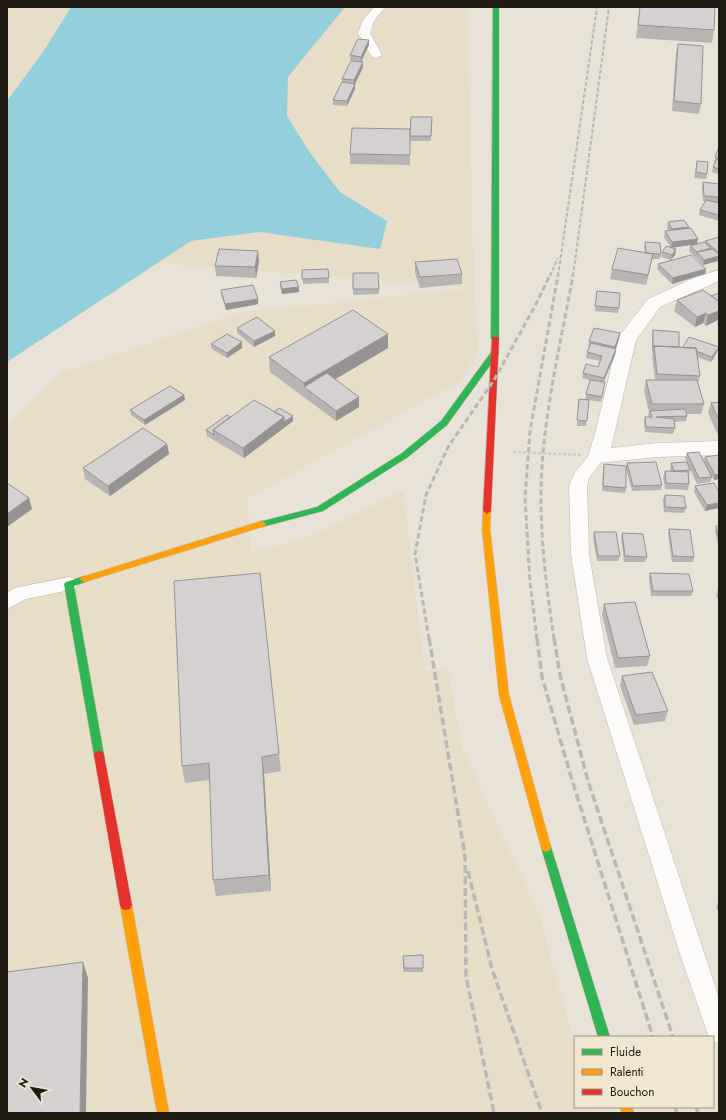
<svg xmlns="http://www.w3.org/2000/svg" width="726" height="1120" font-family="Jost,sans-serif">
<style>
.built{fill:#e8dec8}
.water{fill:#93d0db}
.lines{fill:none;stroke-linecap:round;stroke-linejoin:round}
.lane-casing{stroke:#beb9b0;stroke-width:1}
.street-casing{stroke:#beb9b0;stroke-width:1}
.fast-casing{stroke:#beb9b0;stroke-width:1}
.slow-casing{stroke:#beb9b0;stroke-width:1}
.jam-casing{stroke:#beb9b0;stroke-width:1}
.lane{fill:#fcfbf9;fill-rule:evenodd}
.street{fill:#fcfbf9;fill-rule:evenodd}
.fast{fill:#30b455;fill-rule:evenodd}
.slow{fill:#ff9f0a;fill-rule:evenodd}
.jam{fill:#e5322d;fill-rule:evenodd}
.rail-far2{stroke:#bab8b6;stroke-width:2;stroke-dasharray:4 2;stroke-linecap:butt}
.rail-far1{stroke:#bab8b6;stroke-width:3;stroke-dasharray:5.5 3;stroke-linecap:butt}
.rail{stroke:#bab8b6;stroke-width:3.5;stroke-dasharray:8 3.5;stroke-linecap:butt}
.path-bridge{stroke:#cdccc9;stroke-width:2.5;stroke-dasharray:3 2;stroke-linecap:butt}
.wall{fill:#b7b4b3}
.shaded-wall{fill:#959292}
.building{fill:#d5d1d0;stroke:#959292}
</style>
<rect width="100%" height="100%" fill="#e9e3d7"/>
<path class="built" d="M7 7H467L474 288 478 352 462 380 248 498 251 552 303 539 347 519 403 491 425 671 448 670 462 748 541 918 575 1050V1107H590L591 1113H7V427L62 373 237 313 471 288 7 251V101L12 94 7 93Z"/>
<path class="water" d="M71 7H345L288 77 287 116 311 154 340 192 387 221 380 249 259 232 191 241 7 362V101L45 49Z"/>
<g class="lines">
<g class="lane-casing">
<path id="lane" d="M374 7H385L374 21 370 33 382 55 376 58 372 57 358 33 363 20Z
M598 450 604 452 606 456 589 478 587 486 589 554 607 658 719 998V1044L713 1041V1037H709L707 1032 680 954 587 658 571 554 569 486 575 472 592 452Z
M69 577 75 579 78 584 75 589 26 599 7 609V593L14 588Z"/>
</g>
<g class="street-casing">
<path id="street" d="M719 270V281L660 307 636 340 611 448 658 443 719 441V455L658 457 598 463 591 461 588 456 595 434 618 339 620 335 648 299 696 277Z"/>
</g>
<g class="fast-casing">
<path id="fast" d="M493 7H499V339L495 341 491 339Z
M492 351H498L499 353 447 425 408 457 323 511 262 527 259 526 258 524 259 522 317 507 402 453 441 421Z
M85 576 88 577 90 579 88 581 74 586 104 755 103 758 99 759 95 758 94 755 64 584 66 582Z
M546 842 550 844 551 847 610 1037H598L541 847 542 844Z"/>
</g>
<g class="slow-casing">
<path id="slow" d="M487 508 491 511 490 529 509 695 551 847 550 850 546 852 542 850 541 847 499 695 482 529 483 511Z
M262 521 266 524 265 526 85 582 82 581 80 579 82 577Z
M126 900 130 901 132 905 169 1113H157L120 905 122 901Z
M620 1107H632L634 1113H622Z"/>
</g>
<g class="jam-casing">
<path id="jam" d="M492 337H498L499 339 491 511 487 514 483 511Z
M99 751 103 752 104 755 132 905 130 909 126 910 122 909 120 905 94 755 95 752Z"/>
</g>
<use href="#lane" class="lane"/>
<use href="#street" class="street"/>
<use href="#fast" class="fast"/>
<use href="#slow" class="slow"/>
<use href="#jam" class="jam"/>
<path class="rail-far2" d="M550 276 558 258
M558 276 597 7
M573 276 609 7"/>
<path class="rail-far1" d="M429 639 415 554 426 495 448 447 494 380 534 308 550 275
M537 639 530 582 525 498 530 431 558 275
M554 639C547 592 541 545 541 497 541 423 560 348 573 275"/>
<path class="rail" d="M429 638 465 856 466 976 494 1113
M537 638 542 677 572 780 653 1037
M554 638 560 675 588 781 673 1037
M468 871 492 969 542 1113
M675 1107 677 1113
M696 1107 698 1113"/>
<path class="path-bridge" d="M513 452 582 455"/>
</g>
<path class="wall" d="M640 7H715L714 30 712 43 636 38Z
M678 44 701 104 699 114 672 111 676 53Z
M369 45 361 62 350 60V55Z
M363 67 355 84V89L347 106 333 105V100L342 82V79Z
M411 117H432L431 141H410Z
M719 146V174L712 172 713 167 715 163 714 162Z
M350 154 410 155V165L350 164Z
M697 161 707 174 706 179 694 178Z
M703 182 719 184V202H713L719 203V221L699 215 700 210 706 201H703L702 188Z
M668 222 689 227 688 228 697 244 705 242V241L719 237V260L718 261 703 265 696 258V257H695L689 251 690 246 696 244 671 248 664 237 665 231H669L667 227Z
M645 242 661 254 660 259H652L646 285 610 279 612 269 645 253 644 247Z
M676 249 675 255 671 260 661 257 662 252Z
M259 261 256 278 216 276 215 266Z
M415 262 462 274V284L420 288 415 273Z
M658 264 706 269 705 274 672 284 657 269Z
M328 269 329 283 303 284 302 270Z
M353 273 379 289V294L353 295Z
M280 282 299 287V292L282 294 280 287Z
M221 290 258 304 226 310 221 295Z
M597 291 619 308 618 313 595 311Z
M719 293V326L717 324 718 320 706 326 703 323 695 327 674 311 677 300 711 296Z
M237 328 275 331V336L254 347 237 333Z
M653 330 679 347 682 348 683 347 717 352 711 362 697 357 700 376 698 383 704 404 701 414H687V416L686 421 674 422 675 428 673 434 645 432 644 422 645 417H649L648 416 649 412 644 391 646 380H655L652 356 653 353H652V335Z
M620 333 619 339 616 349 615 355 603 382H605L601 402 589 400 586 426H577L579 399 585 400 590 380 582 378 583 373 598 367 600 361 586 358 587 352 589 347H588L589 341Z
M242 342V348L227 358 212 349 211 344Z
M388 348 335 379 359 407 336 421 270 372 269 357Z
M184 395 185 400 145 425 131 415 130 410Z
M719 402V435H718L708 413 711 403Z
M274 412 293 421 244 458 207 436 206 430 230 417Z
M167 444 169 454 110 496 85 479 83 468Z
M687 453 704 461 705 457 719 479 714 480 712 477 710 482 697 484 685 458Z
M627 463 662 485 661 490 632 491 626 469V488L625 493 602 491 603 470 604 464 626 467Z
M671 463 690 470 689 476H688L689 484 688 490 665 489 663 477 665 471 671 472 670 469Z
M714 483 705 511 694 492 695 486Z
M665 495 686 508 684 513 664 512 663 500Z
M716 526H719V546H718L715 531Z
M669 529 694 557 693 562H672L668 535Z
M594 532 620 556 618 561H597L593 538Z
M622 533 647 557 645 562H624L621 538Z
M650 573 693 591 691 596H651L649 578Z
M719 585V602L716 596Z
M604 604 650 656 647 666 615 668 602 615Z
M622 676 668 711 665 721 634 725 620 686Z
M279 754 281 771 264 774 271 891 216 896 213 880 210 780 185 783 182 766Z
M718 902H719V913L716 907Z
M403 956 423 968V972H403Z"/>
<path class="shaded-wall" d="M369 40V45L361 62V57Z
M363 62V67L355 84V89L347 106V101L354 85V80Z
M689 227 687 232 671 234 672 229Z
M698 239 697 244 671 248 672 242Z
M711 248 709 253 697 252 696 257H695L697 252Z
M676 249 675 255 671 260 672 255Z
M258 251 259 261 256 278 255 267Z
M653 254 651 264 646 285 648 275Z
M719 256 718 261 703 265 704 260Z
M706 269 705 274 672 284 673 278Z
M299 287V292L282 294V289Z
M258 299V304L226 310 225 304Z
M719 311 718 320 706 326 708 315Z
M706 313 703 323 695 327 697 317Z
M275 331V336L254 347V341Z
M620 333 619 339 615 351 616 349 615 355 603 383 604 378 615 352V347Z
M388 334V348L312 393 304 387V383Z
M242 342V348L227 358V353Z
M719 347 717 352 711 362 712 357Z
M184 395 185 400 145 425 144 420Z
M359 397V407L336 421V411Z
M293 416V421L244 458 243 448 284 417Z
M167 444 169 454 110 496 108 486Z
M719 474V479L714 480 715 475Z
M29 498 32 509 7 527V514Z
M719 503V508L705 511 707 505Z
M262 757 264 774 271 891 269 875Z
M83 962 88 978 86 1113H80Z"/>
<path class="building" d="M640 7H715L714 30 638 25Z
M358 39 369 40 361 57 350 55Z
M678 44 703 46 701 104 674 101Z
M351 61 363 62 354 80 342 79Z
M342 82 355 84 347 101 333 100Z
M411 117H432L431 136H410Z
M352 128 410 129V155L350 154Z
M719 146V158L715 157Z
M717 159 719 160V169L713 167Z
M697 161 708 162 707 174 696 172Z
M703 182 719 184V197L704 196Z
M706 200 719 203V215L700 210Z
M684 220 689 227 672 229 668 222Z
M691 228 698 239 672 242 665 231Z
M719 237V253L705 241Z
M645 242 660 243 661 254 646 253Z
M704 242 711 248 697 252 690 246Z
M666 246 676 249 672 255 662 252Z
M618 248 653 254 648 275 612 269Z
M219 249 258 251 255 267 215 266Z
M713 249 719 255V256L704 260 697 252Z
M691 255 706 269 673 278 658 264Z
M457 259 462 274 420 277 415 262Z
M328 269 329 278 302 279V270Z
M353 273H378L379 289H353Z
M296 280 299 287 282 289 280 282Z
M253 285 258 299 225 304 221 290Z
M703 290 717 300H719V311L708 315 706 313 697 317 677 300Z
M597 291 620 293 619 308 595 306Z
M719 293V300H717L711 296Z
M353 310 388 334 304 383 269 357Z
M257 317 275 331 254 341 237 328Z
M594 328 620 333 615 347 589 341Z
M653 330 679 332V347L654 346V348L653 347Z
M227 334 242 342 227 353 211 344Z
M689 337 719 347 712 357 696 351V348H685L683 347Z
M591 343 616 349 604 378 583 373 586 364 598 367 602 356 587 352Z
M654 346 696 348 700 376 657 374Z
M327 373 359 397 336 411 304 387Z
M590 380 605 382 602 397 586 394Z
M646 380H697L704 404H652Z
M170 386 184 395 144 420 130 410Z
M579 399 589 400 587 421 577 420Z
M254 400 284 417 243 448 213 430Z
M719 402V420L711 403Z
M279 408 293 416 284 422V417L274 412Z
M685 409 687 416 656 417 674 419 675 428 646 427 645 417H652L650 411Z
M227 415 230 417 213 430 214 435 206 430Z
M143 428 167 444 108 486 83 468Z
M699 452 712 477 699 478 687 453Z
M719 455V474L715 475 705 457Z
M656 462 662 485 633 486 627 463Z
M687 462 690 470 674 471 671 463Z
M604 464 626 466V488L603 486Z
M665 471 688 472 689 484 666 483Z
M7 483 29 498 7 514Z
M714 483 719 492V503L707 505 695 486Z
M665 495 684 496 686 508 665 507Z
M716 526H719V540Z
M669 529 690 530 694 557 673 556Z
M594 532H616L620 556H598Z
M622 533 643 534 647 557 625 556Z
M260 573 279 754 262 757 269 875 213 880 209 763 182 766 174 581Z
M650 573 689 574 693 591H653Z
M635 602 650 656 618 658 604 604Z
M652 672 668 711 636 715 622 676Z
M423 955V968H404L403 956Z
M83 962 80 1113H7V972Z"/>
<rect width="726" height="1120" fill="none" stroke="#1f1b13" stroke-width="16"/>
<rect x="574" y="1036" width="140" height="72" fill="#f1e6cf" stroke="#9d9584"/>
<rect x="582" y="1049" width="20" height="6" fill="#30b455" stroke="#9d9584"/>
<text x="610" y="1056" font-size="12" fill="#1f1b13">Fluide</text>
<rect x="582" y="1069" width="20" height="6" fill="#ff9f0a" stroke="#9d9584"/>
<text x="610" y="1076" font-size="12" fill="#1f1b13">Ralenti</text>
<rect x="582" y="1089" width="20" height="6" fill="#e5322d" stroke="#9d9584"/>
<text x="610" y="1096" font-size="12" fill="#1f1b13">Bouchon</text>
<g transform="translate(32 1088) rotate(302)" stroke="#f1e6cf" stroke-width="3" paint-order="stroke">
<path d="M0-3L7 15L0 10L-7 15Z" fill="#1f1b13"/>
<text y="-6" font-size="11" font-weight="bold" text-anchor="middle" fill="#1f1b13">N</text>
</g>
</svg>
